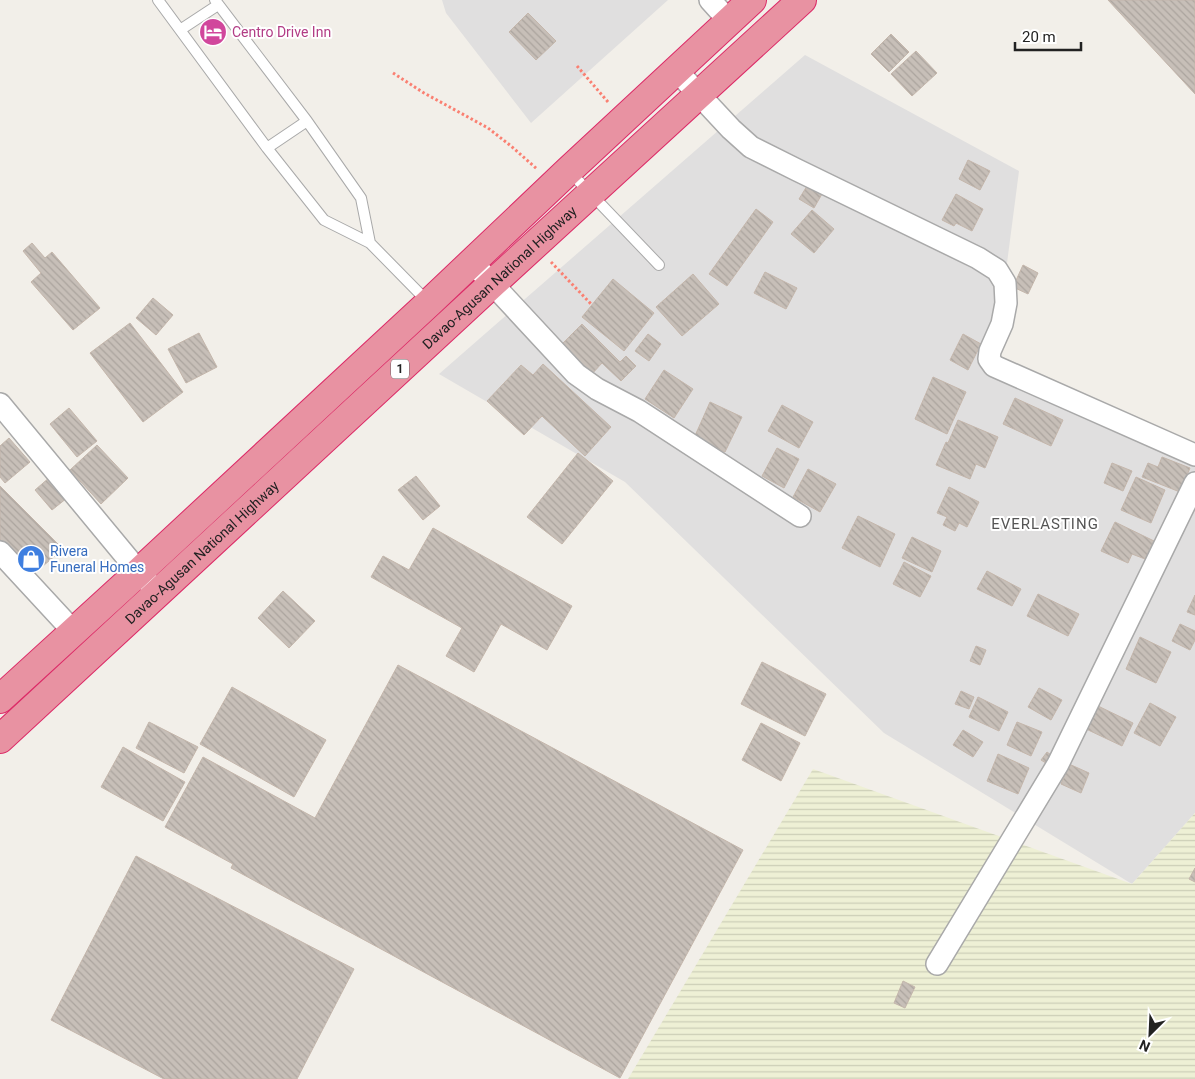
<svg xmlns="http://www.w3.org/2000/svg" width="1195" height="1079" font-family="Roboto,sans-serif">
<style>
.residential{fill:#e0dfdf}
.farmland{fill:url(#farmland-rules)}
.building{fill:url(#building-back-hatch);stroke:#c4b6ab}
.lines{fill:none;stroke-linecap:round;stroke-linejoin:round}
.lane-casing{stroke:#a9a9a9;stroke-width:12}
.street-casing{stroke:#a9a9a9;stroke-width:24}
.highway-casing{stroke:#dc2a67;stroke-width:30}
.path{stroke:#fa8072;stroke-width:3;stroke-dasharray:2.5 2.5;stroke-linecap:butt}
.lane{stroke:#fff;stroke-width:10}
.street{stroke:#fff;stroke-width:21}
.highway{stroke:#e892a2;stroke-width:28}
.labels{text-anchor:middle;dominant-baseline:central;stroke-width:4;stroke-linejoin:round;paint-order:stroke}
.shield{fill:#fff;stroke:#646464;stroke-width:1}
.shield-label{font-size:12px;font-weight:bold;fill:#222}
.hotel-label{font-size:14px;fill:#b23c85;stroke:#fff;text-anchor:start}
.street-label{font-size:14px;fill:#222;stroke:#fff}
.shop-label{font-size:14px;fill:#366cbe;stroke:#fff;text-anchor:start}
.neighbourhood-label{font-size:15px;letter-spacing:1px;fill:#555;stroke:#fff}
</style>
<defs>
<pattern id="farmland-rules" width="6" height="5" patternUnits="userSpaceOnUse" patternTransform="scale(1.25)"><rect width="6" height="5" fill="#eef0d5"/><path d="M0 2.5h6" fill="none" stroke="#ccceb7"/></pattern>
<pattern id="building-back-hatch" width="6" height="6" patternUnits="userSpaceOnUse" patternTransform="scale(1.25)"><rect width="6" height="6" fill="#c7bfb8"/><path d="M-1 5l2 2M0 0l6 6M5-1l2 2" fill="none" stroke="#aba49e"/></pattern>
</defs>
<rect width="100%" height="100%" fill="#f2efe9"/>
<path class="residential" d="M442 0H668L531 123 446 13Z
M805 55 1019 171 994 363 1195 444V813L1132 884 884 733 625 482 439 374Z"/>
<path class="farmland" d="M813 769 1132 884 1195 813V1079H628Z"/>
<path class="building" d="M1108 0H1195V94Z
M528 13 556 41 536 60 509 32Z
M891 34 909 52 889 72 871 54Z
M916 51 937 73 912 96 891 74Z
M968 160 990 171 980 190 959 179Z
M807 186 822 194 814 208 799 199Z
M956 194 983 209 972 231 956 223 954 226 942 220Z
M756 209 773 222 727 286 709 274Z
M812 210 834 229 814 253 791 234Z
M32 243 45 258 52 252 100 308 73 330 31 282 41 273 23 251Z
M1023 265 1038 273 1028 294 1013 287Z
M765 272 797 288 786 309 754 293Z
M693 274 719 304 682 336 656 307Z
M613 279 654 313 624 351 582 317Z
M153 298 173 315 156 335 136 318Z
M130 323 183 392 143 422 90 353Z
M582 324 620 362 626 356 636 366 621 381 602 363 591 375 561 345Z
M199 333 217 367 186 383 168 349Z
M648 334 661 344 649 361 635 351Z
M963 334 981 344 968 370 950 360Z
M543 364 611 427 585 456 542 416 524 435 487 401 521 365 533 375Z
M664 370 693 389 674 418 645 399Z
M933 377 966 392 947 434 915 419Z
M1015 398 1063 420 1051 446 1003 424Z
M710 402 742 417 725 452 694 438Z
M782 405 813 422 799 448 768 431Z
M69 408 97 441 77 457 50 424Z
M958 420 998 437 985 468 976 464 970 479 936 465 946 442 948 443Z
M9 438 30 462 5 483 0 477V446Z
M97 445 128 478 101 504 70 470Z
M777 448 799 459 784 488 762 476Z
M578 453 613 481 562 544 527 517Z
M1162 457 1190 468 1180 492 1142 477 1148 463 1158 467Z
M1112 463 1132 471 1123 491 1104 483Z
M808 469 836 484 820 512 793 497Z
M416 476 440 506 423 520 398 490Z
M50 477 67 498 52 510 35 490Z
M1136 477 1165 490 1151 523 1121 510Z
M0 486 63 549 30 577 0 544Z
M949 487 979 502 967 527 959 523 955 531 943 525 947 517 937 513Z
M858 516 895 534 880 567 842 548Z
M1115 522 1154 541 1145 559 1132 554 1128 563 1101 551Z
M433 528 572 606 547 650 501 624 474 672 446 656 462 628 371 577 383 556 409 570Z
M912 537 941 551 932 572 902 558Z
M904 562 931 576 920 597 893 584Z
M987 571 1021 589 1012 606 977 589Z
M283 591 315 621 289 648 258 618Z
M1038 594 1079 614 1068 636 1027 616Z
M1195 595V615L1187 612Z
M1180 624 1195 631V640L1190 650 1172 641Z
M1140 637 1171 652 1156 683 1126 669Z
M976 646 986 650 980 665 970 661Z
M762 662 826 694 805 736 741 704Z
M398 665 743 850 620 1078 231 868 233 864 165 827 203 757 315 818Z
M232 687 326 740 294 797 200 744Z
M1039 688 1062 700 1051 720 1028 707Z
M961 691 974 697 969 709 955 704Z
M978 697 1008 712 999 731 969 717Z
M1150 703 1176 717 1160 746 1134 733Z
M1096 705 1133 723 1122 746 1084 728Z
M149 722 198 747 184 773 136 748Z
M1017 722 1042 732 1031 756 1007 745Z
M761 723 800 743 781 781 742 760Z
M963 730 983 742 973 757 953 745Z
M123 747 185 782 163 821 101 787Z
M1047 752 1054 757 1049 765 1041 760Z
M998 754 1029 768 1018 794 987 781Z
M1069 764 1089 773 1081 793 1061 784Z
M136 856 354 969 297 1079H164L51 1020Z
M1195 868V882L1189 879Z
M903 981 915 987 905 1008 894 1003Z"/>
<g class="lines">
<g class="lane-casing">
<path id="lane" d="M158 0 267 148 324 220 370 243 428 302
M215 0 307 121 361 198 370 243
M180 30 218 5
M267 148 307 121
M570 172 659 265"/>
</g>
<g class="street-casing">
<path id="street" d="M710 0 729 21
M676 70 731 129 751 147 797 170 978 258 997 270 1005 283 1006 303 1002 324 990 351 989 359 994 366 1195 455
M472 262 576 374 597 389 639 411 800 516
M0 404 139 572 158 593
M0 552 74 632
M937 964 1058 764 1195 483"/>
</g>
<g class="highway-casing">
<g id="highway">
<path d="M0 699 139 572 429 303 568 171 752 0"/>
<path id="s1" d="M0 739 492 284 802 0"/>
</g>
</g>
<path class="path" d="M577 66 608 102
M393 73 424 93 488 128 511 146 537 169
M551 262 591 304"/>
<use href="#lane" class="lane"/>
<use href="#street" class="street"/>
<use href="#highway" class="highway"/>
</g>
<defs>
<g id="hotel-disc" transform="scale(1.4375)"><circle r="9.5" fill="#d1479c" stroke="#fff"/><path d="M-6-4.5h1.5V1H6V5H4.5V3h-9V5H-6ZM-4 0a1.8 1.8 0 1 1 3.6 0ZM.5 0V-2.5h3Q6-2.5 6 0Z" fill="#fff"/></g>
<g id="shop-disc" transform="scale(1.4375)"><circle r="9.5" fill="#3f7fe0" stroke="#fff"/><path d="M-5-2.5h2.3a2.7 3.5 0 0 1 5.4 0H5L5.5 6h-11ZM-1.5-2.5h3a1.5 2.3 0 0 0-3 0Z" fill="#fff"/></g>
</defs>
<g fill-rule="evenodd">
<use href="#hotel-disc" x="213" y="32"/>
<use href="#shop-disc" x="31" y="559"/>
</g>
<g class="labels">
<rect class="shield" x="391" y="359.5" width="18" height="19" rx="4"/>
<g class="shield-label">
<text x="400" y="369">1</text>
</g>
<g class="hotel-label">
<text x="232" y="32">Centro Drive Inn</text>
</g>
<g class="street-label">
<text stroke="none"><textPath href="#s1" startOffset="680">Davao-Agusan National Highway</textPath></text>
<text stroke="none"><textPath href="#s1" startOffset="275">Davao-Agusan National Highway</textPath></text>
</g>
<g class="shop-label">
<text x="50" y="551">Rivera<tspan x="50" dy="16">Funeral Homes</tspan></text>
</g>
<g class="neighbourhood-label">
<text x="1045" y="524">EVERLASTING</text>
</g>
</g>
<g transform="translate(1150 1034) rotate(204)" stroke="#ffffff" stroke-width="4" paint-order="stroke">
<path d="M0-4L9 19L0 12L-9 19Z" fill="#222222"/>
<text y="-8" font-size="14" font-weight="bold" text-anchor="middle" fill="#222222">N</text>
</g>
<path d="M1015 42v8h66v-8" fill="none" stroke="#222222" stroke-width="2.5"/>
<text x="1022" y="42" font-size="15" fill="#222222" stroke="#ffffff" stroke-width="4" paint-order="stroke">20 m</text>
</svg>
